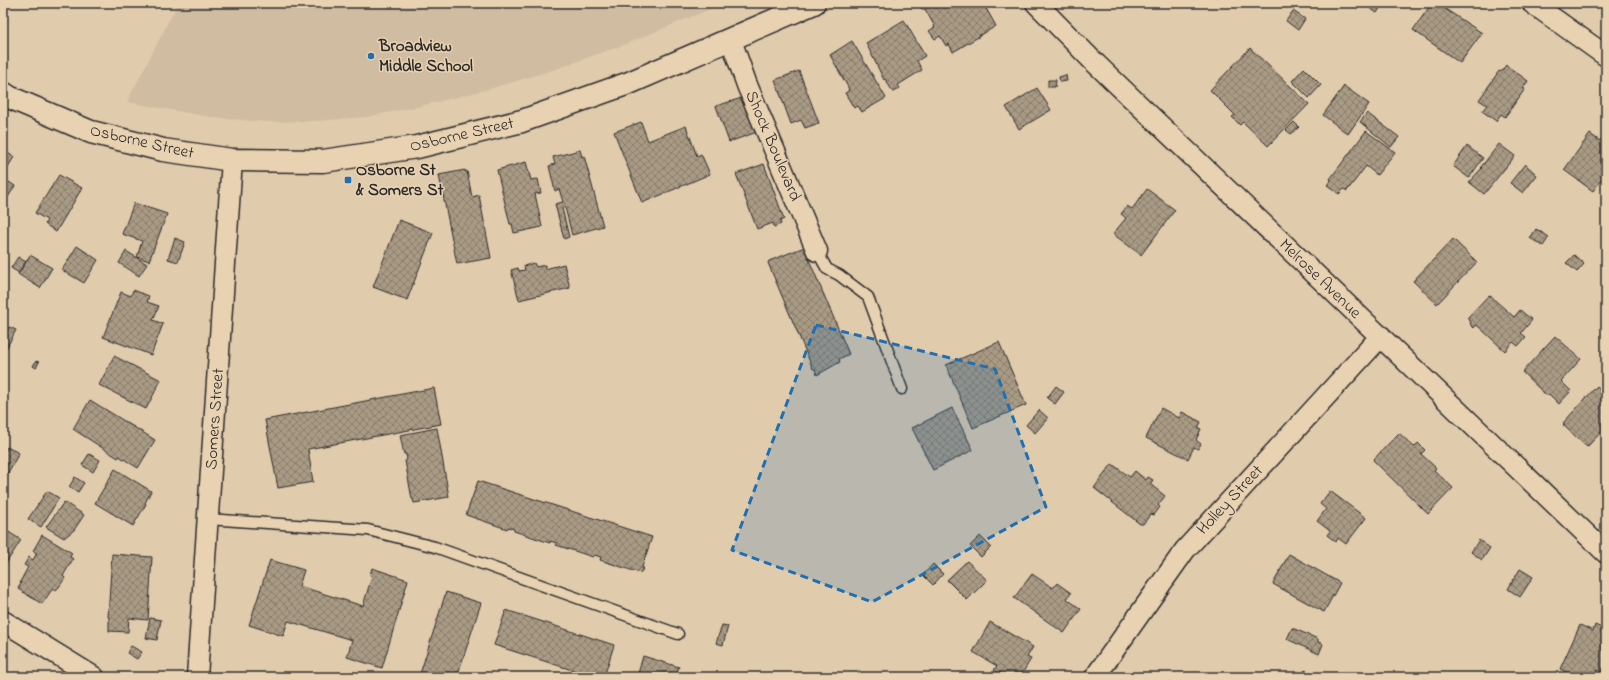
<svg xmlns="http://www.w3.org/2000/svg" width="1609" height="680" font-family="'Indie Flower',sans-serif">
<style>
.built{fill:#d0bca1}
.building{fill:url(#building-cross-hatch);stroke:#2b2b2b}
.lines{fill:none;stroke-linecap:round;stroke-linejoin:round}
.service-casing{stroke:#2b2b2b;stroke-width:13}
.minor-casing{stroke:#2b2b2b;stroke-width:23}
.secondary-casing{stroke:#2b2b2b;stroke-width:25}
.service{stroke:#e9d2b2;stroke-width:10}
.minor{stroke:#e9d2b2;stroke-width:20}
.secondary{stroke:#e9d2b2;stroke-width:22}
.marked{fill:#1f6fb2;fill-opacity:0.2;stroke:#1f6fb2;stroke-width:3;stroke-dasharray:8 5;stroke-linejoin:round}
.poi-dot{fill:#1f6fb2;stroke:#e9d2b2;stroke-width:1.5}
.labels{text-anchor:middle;dominant-baseline:central;stroke-width:3;stroke-linejoin:round;paint-order:stroke}
.poi-label{font-size:17px;font-weight:bold;fill:#2b2b2b;stroke:#e9d2b2;text-anchor:start}
.street-label{font-size:17px;fill:#2b2b2b;stroke:#e9d2b2}
</style>
<defs>
<pattern id="building-cross-hatch" width="8" height="8" patternUnits="userSpaceOnUse"><rect width="8" height="8" fill="#a99a84"/><path d="M0 0l8 8M0 8l8-8" fill="none" stroke="#8a7e6c"/></pattern>
</defs>
<rect width="100%" height="100%" fill="#e1cbad"/>
<filter id="ink" filterUnits="userSpaceOnUse"><feTurbulence type="fractalNoise" baseFrequency=".025" numOctaves="2"/><feDisplacementMap in="SourceGraphic" scale="8" xChannelSelector="R" yChannelSelector="G"/><feConvolveMatrix kernelMatrix="1 2 1 2 8 2 1 2 1" color-interpolation-filters="sRGB"/></filter>
<g filter="url(#ink)">
<path class="built" d="M178 3H725L626 44 556 69 493 88 421 106 366 117 316 121 269 122 216 118 127 102Z"/>
<path class="building" d="M922 3H983L996 26 981 35 980 34V36L953 52 949 44 946 46 940 36 935 39 929 31 935 27 925 9 923 11 919 5Z
M1362 3H1383L1377 13Z
M1432 3H1436L1482 33 1460 63 1413 30Z
M1293 11 1305 19 1298 30 1286 21Z
M904 20 925 56 917 61 922 70 898 85 900 88 893 92 885 79 884 80 866 43Z
M852 41 886 98 862 112 858 106 854 108 845 93 849 91 848 89H849L830 55Z
M1250 48 1309 104 1268 146 1243 122 1240 125 1232 117 1235 115 1210 90Z
M1506 65 1528 81 1523 88 1525 89 1505 117 1501 114 1496 121 1482 111 1487 105 1479 100 1499 71 1501 72Z
M1304 68 1321 85 1309 98 1292 81Z
M799 71 819 123 805 128 801 120 791 124 775 80Z
M1066 75 1067 81 1060 82 1059 77Z
M1048 80H1056L1055 87H1048Z
M1344 86 1369 104 1348 134 1323 115Z
M1037 88 1051 110 1019 129 1006 107Z
M745 97 757 132 729 142 716 106Z
M1367 113 1399 137 1391 147 1360 122Z
M641 122 648 141 686 126 697 156 701 154 710 174 642 203 614 132Z
M1294 122 1299 127 1291 134 1286 130Z
M1366 131 1395 152 1377 175 1366 166 1347 191 1344 189 1339 194 1327 185 1331 180 1330 179Z
M1590 134 1600 141 1603 137 1606 139V173L1593 191 1564 170Z
M1499 144 1515 156 1484 194 1469 182 1482 168 1481 167Z
M1467 146 1483 158 1469 178 1453 166Z
M3 150 14 157 3 175Z
M580 150 582 157 584 156 603 226 572 235 565 207 562 208 569 237 564 239 555 204 563 202 559 189 555 191 549 166 555 164 553 157Z
M526 162 531 180 538 179 541 193 535 194 542 227 514 233 512 224H510L497 170Z
M764 164 784 219 780 221 781 224 774 227 773 223 757 229 736 174Z
M1525 164 1537 175 1523 193 1510 183Z
M465 170V172L467 171 472 197 479 195 491 258 457 264 439 175Z
M59 175 82 188 56 232 45 224 47 220 35 213Z
M3 178 15 186 3 205Z
M1147 189 1175 210 1141 255 1113 234 1126 218 1121 214 1127 206 1132 209Z
M134 203 167 214 149 261 137 257 142 241 122 234Z
M399 220 433 233 407 300 373 287Z
M1536 229 1549 237 1543 246 1530 238Z
M175 238 185 242 178 262 168 259Z
M1453 239 1477 262 1437 304 1413 281Z
M77 246 98 260 84 283 62 270Z
M802 248H804L849 354 839 359 840 362 817 375 815 369H813L768 263 769 261Z
M126 251 147 264 139 276 119 263Z
M30 255 52 268 40 288 18 274Z
M1574 255 1584 264 1577 272 1566 263Z
M18 257 26 262 19 273 11 268Z
M534 263 536 267 545 265V269L564 264 570 288 519 300 511 270 518 268 519 271 525 270 524 266Z
M133 290 149 296 147 302 159 306 153 320 163 324 151 355 103 337 121 292 131 296Z
M1489 295 1514 317 1520 310 1532 320 1521 333 1526 337 1518 346 1513 342 1505 351 1478 326 1476 325 1474 328 1470 324 1471 322 1467 318Z
M9 327 16 330 6 349 3 348V332L5 334Z
M1555 336 1581 359 1561 381 1571 391 1559 404 1549 394 1547 396 1522 372Z
M999 342 1026 405 973 428 946 365Z
M114 356 161 380 146 409 99 385Z
M36 361 39 362 36 368 33 366Z
M1056 386 1064 392 1055 404 1047 398Z
M1597 386 1606 394V427L1587 447 1563 425 1565 424 1563 423Z
M434 388 441 424 308 449 313 482 278 488 265 420Z
M90 400 155 440 138 468 119 456 118 458 73 429Z
M952 408 973 450 933 470 912 428Z
M1161 408 1179 418 1182 412 1201 422 1198 428 1201 429 1196 440 1201 444 1198 449 1194 447 1188 459 1146 438Z
M1039 410 1048 418 1035 433 1026 425Z
M437 428 449 497 414 503 413 499H412L405 461 407 460 406 454H404L400 435Z
M1399 433 1414 447 1418 443 1425 450 1421 454 1436 468 1434 470 1453 488 1428 514 1373 460Z
M7 447 19 453 4 480H3V456Z
M89 454 100 460 93 472 82 465Z
M1112 464 1130 477 1135 471 1146 480 1148 477 1153 480 1150 484 1165 496 1158 505 1160 507 1154 515 1151 514 1143 524H1140L1094 488Z
M115 469 151 491 145 503 146 504 133 526 95 503Z
M75 477 84 483 78 492 69 487Z
M478 481 652 537 642 567H643L642 571H641L640 573 600 560 601 557 594 555 593 557 556 545 557 543 550 541V543L514 531V529L508 527 507 529 466 515Z
M47 491 59 498 41 527 28 519Z
M1330 491 1366 518 1346 544 1338 538 1336 542 1327 535 1330 531 1317 521 1326 509 1320 504Z
M64 502 84 515 74 530 64 538 46 527Z
M3 526 4 529 21 540 5 565 3 563Z
M42 535 72 553 70 557 73 559 63 576 65 578 59 587 56 590 53 588 42 604 18 589 21 583 20 582 28 567 24 565 29 557 33 560 37 553 33 551Z
M980 536 991 547 981 557 970 546Z
M1479 540 1490 548 1482 560 1471 552Z
M112 554 152 557 148 620 129 618 128 632 109 631V617H108Z
M1289 554 1340 583 1324 612 1273 584Z
M270 560 304 570 299 586 363 606 372 576 370 575 372 568 408 580 382 668 347 657 352 640 288 621 283 636 249 625Z
M967 561 987 580 967 600 947 580Z
M933 564 943 574 933 585 923 575Z
M1520 569 1533 577 1520 597 1508 589Z
M1032 574 1053 588 1057 583 1061 586 1071 593 1067 599 1081 609 1064 633 1014 598Z
M446 592 481 603 457 677H419Z
M506 610 614 645 604 677H594L494 645Z
M150 618 161 620 157 640 146 638Z
M990 622 1033 647 1027 657 1031 659 1020 677H1006L994 670 997 666 973 652Z
M722 625 728 626 723 645 716 643Z
M1580 625 1593 631 1595 625 1606 630V674L1597 670 1593 677H1577L1560 669Z
M1292 628 1318 639V642L1323 644 1319 654 1287 639Z
M131 646 142 652 137 659 127 653Z
M643 656 679 667 675 677H637Z
M1305 670 1312 674 1311 677H1301Z
M1349 673 1357 677H1347Z"/>
<g class="lines">
<g class="service-casing">
<path id="service" d="M817 251 827 269 839 275 868 297 902 389
M208 519 368 530 435 547 678 634"/>
</g>
<g class="minor-casing">
<path id="minor" d="M1036 3 1092 60 1606 553
M1532 3 1606 56
M731 40 747 85 817 251
M3 621 94 677
M197 677 232 160
M1095 677 1185 550 1381 336"/>
</g>
<g class="secondary-casing">
<path id="secondary" d="M3 93 9 97 91 132 163 150 232 160 323 161 417 147 522 121 629 83 814 3"/>
</g>
<use href="#service" class="service"/>
<use href="#minor" class="minor"/>
<use href="#secondary" class="secondary"/>
</g>
</g>
<path class="marked" d="M816 325 995 369 1046 507 872 602 732 550Z"/>
<g class="poi-dot">
<circle cx="371" cy="56" r="4"/>
<rect x="344" y="176" width="8" height="8" rx="2"/>
</g>
<g class="labels">
<g class="poi-label">
<text x="379" y="46">Broadview<tspan x="379" dy="20">Middle School</tspan></text>
<text x="356" y="170">Osborne St<tspan x="356" dy="20">&amp; Somers St</tspan></text>
</g>
<g class="street-label">
<text transform="translate(462 135) rotate(-13)">Osborne Street</text>
<text transform="translate(142 142) rotate(13)">Osborne Street</text>
<text transform="translate(773 146) rotate(67)">Shock Boulevard</text>
<text transform="translate(1320 279) rotate(44)">Melrose Avenue</text>
<text transform="translate(215 419) rotate(-86)">Somers Street</text>
<text transform="translate(1230 500) rotate(-47)">Holley Street</text>
</g>
</g>
<rect width="1609" height="680" fill="none" stroke="#e9d2b2" stroke-width="16"/>
<rect x="8" y="8" width="1593" height="664" fill="none" stroke="#2b2b2b" stroke-width="1.5" filter="url(#ink)"/>
</svg>
